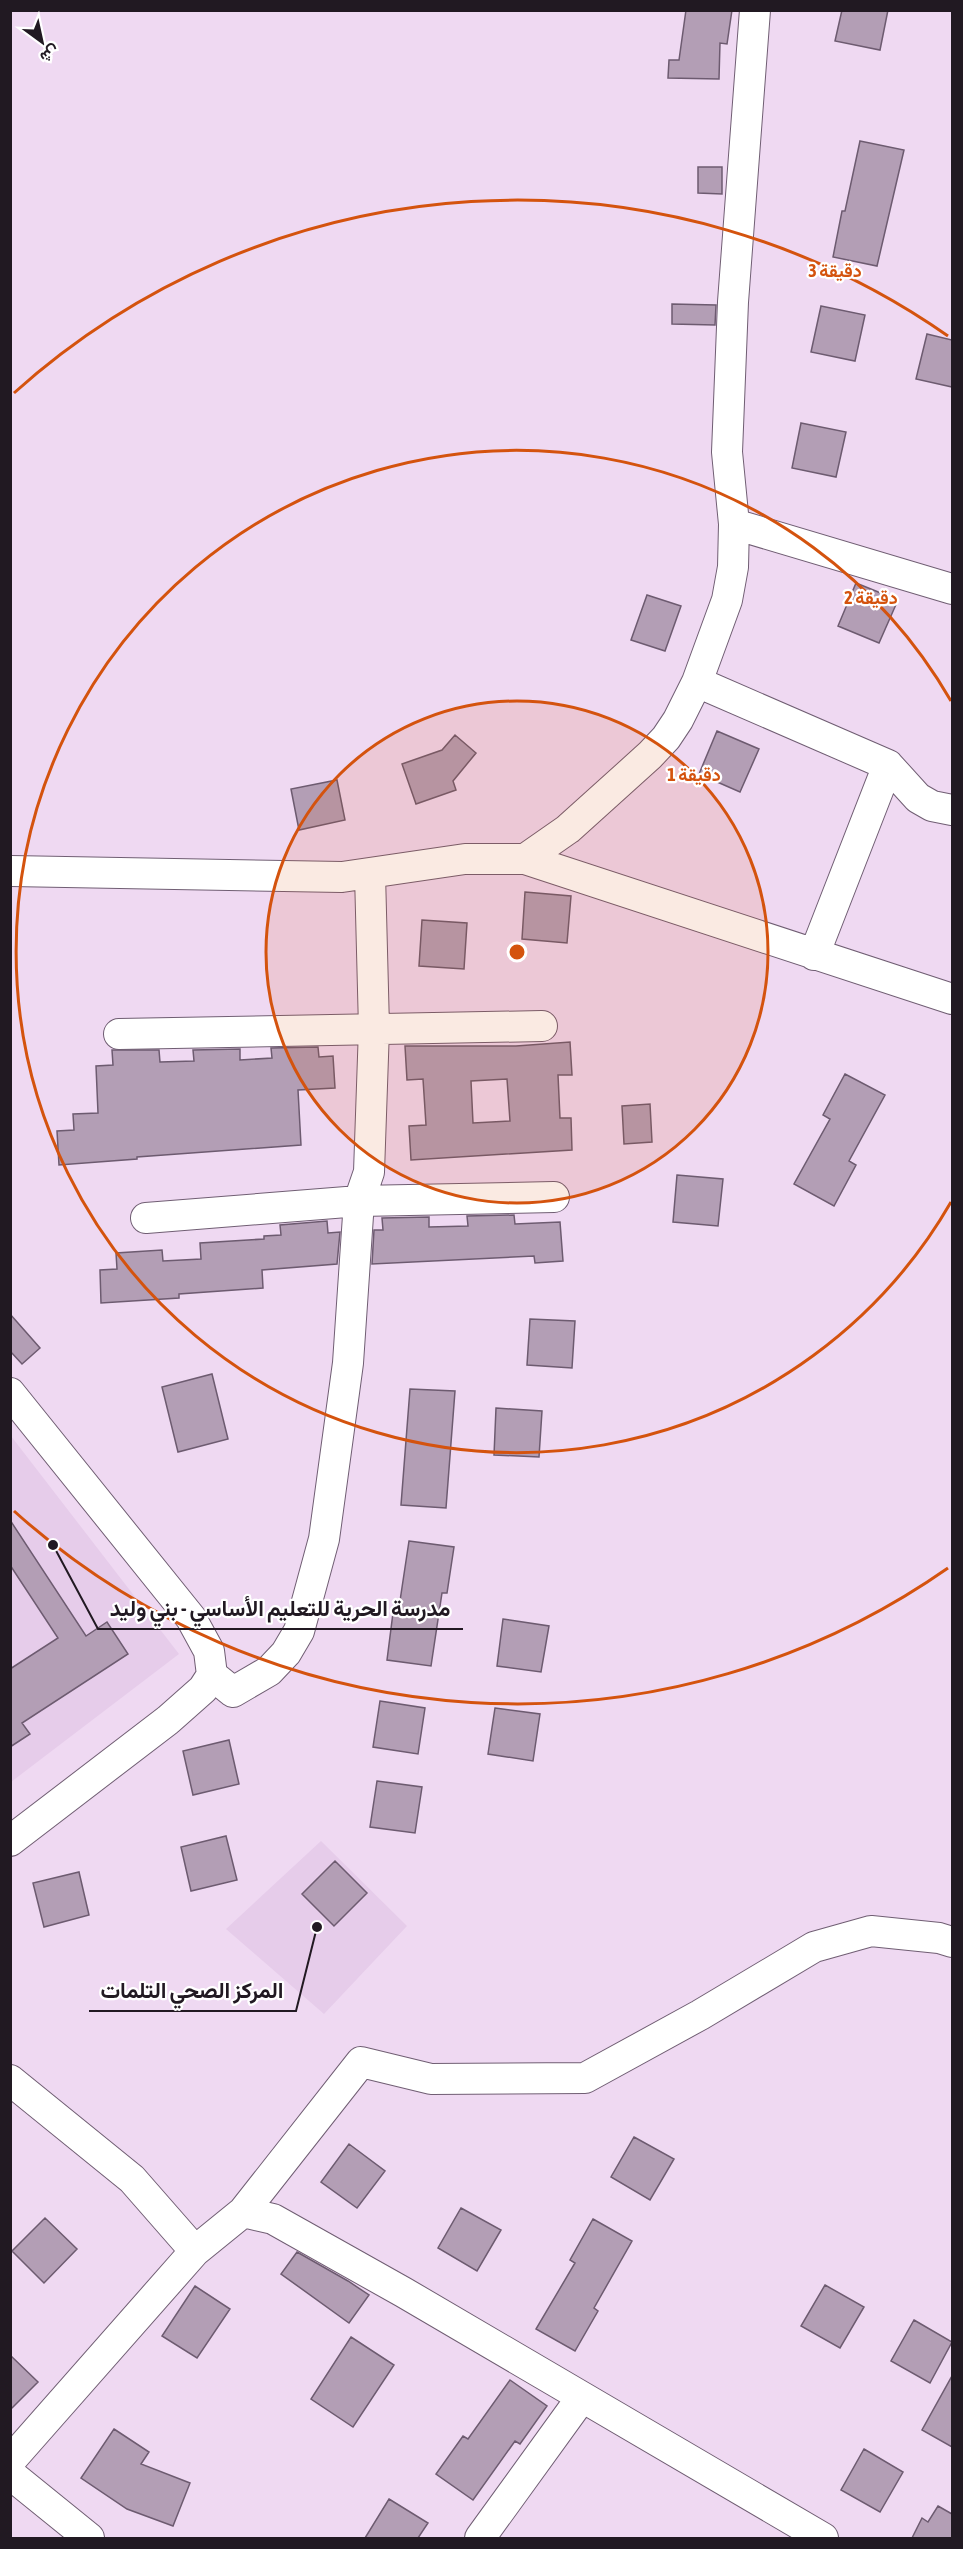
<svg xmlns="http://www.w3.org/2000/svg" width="963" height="2549" font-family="'Asap Condensed',Vazirmatn,sans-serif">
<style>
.built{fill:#e6ccea}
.building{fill:#b39eb5;stroke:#6d5b70;stroke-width:1.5;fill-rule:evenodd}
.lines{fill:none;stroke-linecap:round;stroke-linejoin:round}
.minor-casing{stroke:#705e73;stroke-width:32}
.minor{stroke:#fff;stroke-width:30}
.ring{fill:none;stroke:#d4530e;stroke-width:3}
.centre{fill:#d4530e;stroke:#fff;stroke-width:3}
.ring-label{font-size:18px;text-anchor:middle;font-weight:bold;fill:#d4530e;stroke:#fff;stroke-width:4.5;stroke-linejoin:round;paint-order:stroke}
.leader{fill:none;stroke:#211922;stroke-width:2}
.callout-dot{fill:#211922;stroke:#fff;stroke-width:2}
.callout-label{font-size:22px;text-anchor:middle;font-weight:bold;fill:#211922;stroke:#fff;stroke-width:4.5;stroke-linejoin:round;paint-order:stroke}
</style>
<rect width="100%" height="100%" fill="#efd9f2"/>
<path class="built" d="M11 1436 179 1654 11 1782Z
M321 1841 407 1926 324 2014 226 1929Z"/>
<path class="building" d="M686 10H732L727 44 720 43 719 79 668 78 669 60H679Z
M842 10H888L880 50 835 41Z
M860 141 904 150 877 266 833 257 842 211H845Z
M698 167H722V194L698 193Z
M672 304 716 305 715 325 672 324Z
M821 306 865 315 855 361 811 352Z
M927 334 952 340V387L916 379Z
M801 423 846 432 836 477 792 468Z
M856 583 898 600 879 643 838 626Z
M647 595 681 606 665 651 631 640Z
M717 731 759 749 740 792 699 774Z
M455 735 476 753 453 781 456 790 416 804 402 764 442 750Z
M337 780 345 820 299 830 291 789Z
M525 892 571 896 567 943 522 939Z
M422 920 467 923 464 969 419 966Z
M570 1042 572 1075H558L560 1118H571L572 1150 411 1160 409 1126 426 1125 423 1079 407 1080 405 1046H516ZM507 1079 510 1121 473 1123 471 1081Z
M318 1047 319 1057 333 1056 335 1088 298 1090 301 1145 164 1155 137 1157V1159L59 1165 57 1131 74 1130 73 1114 98 1113 96 1066 113 1065 112 1050H159L160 1062 194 1061 193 1050 240 1049V1060L272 1058 271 1048Z
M845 1074 885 1095 849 1161 856 1165 834 1206 794 1184 830 1119 823 1115Z
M650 1104 652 1142 624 1144 622 1106Z
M677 1175 723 1179 718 1226 673 1222Z
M514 1215 515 1224 560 1222 563 1261 535 1263 534 1256 372 1264 374 1230H383L382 1218 429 1217V1227L468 1226 467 1216Z
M327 1221 328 1233 340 1232 337 1264 262 1270 263 1288 179 1294V1298L101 1303 100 1270 117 1269 116 1253 162 1250 163 1261 201 1259 200 1243 264 1239V1236L281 1235 280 1225Z
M10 1314 40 1348 22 1364 10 1351Z
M530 1319 575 1321 572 1368 527 1365Z
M212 1374 228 1439 178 1452 162 1387Z
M410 1389 455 1391 446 1508 401 1505Z
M496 1408 542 1411 539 1457 494 1455Z
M10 1520 86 1636 107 1622 128 1654 22 1723 30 1734 10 1747V1669L58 1638 10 1565Z
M409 1541 454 1547 447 1593H442L431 1666 387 1660 393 1613 398 1614Z
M503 1619 549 1626 541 1672 497 1666Z
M380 1701 425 1708 418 1754 373 1747Z
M495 1708 540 1714 533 1761 488 1754Z
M229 1740 239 1784 193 1795 183 1751Z
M377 1781 422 1787 415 1833 370 1827Z
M226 1836 237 1880 191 1891 181 1847Z
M335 1861 367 1893 334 1926 302 1894Z
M79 1872 89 1915 44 1927 33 1883Z
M634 2137 674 2159 650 2200 611 2177Z
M349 2144 385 2171 357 2208 321 2182Z
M461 2208 501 2230 477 2271 438 2248Z
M45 2218 77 2249 44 2283 12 2251Z
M593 2219 632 2241 594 2308 598 2311 575 2351 536 2329 575 2263 570 2260Z
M297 2252 348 2281 369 2295 349 2323 281 2274Z
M825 2285 864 2307 840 2348 801 2326Z
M195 2286 230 2309 197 2358 162 2336Z
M914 2320 952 2342 930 2383 891 2361Z
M351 2337 394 2365 353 2427 311 2399Z
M10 2355 38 2382 10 2410Z
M952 2376V2447L922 2430Z
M510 2380 547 2406 520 2444 515 2441 473 2500 436 2474 463 2436 468 2439Z
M114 2429 149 2452 141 2464 190 2483 173 2526 127 2509 81 2478Z
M864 2449 903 2472 880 2512 841 2490Z
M389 2499 428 2523 418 2538H365Z
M938 2506 952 2514V2538H912L922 2518 928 2522Z"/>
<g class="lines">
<g class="minor-casing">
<path id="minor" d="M734 524 952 589
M697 682 888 765 918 798 932 806 952 810
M525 859 952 999
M11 871 342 877 465 859H525L568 829 650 755 666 738 678 720 697 682 727 600 733 567 734 524 727 452 733 302 755 10
M814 955 888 765
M119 1034 542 1026
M146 1218 359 1201 554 1197
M10 1393 191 1618 209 1651 212 1675 203 1689 168 1720 10 1841
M212 1675 233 1692 269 1671 286 1653 299 1631 324 1539 348 1363 359 1201 369 1172 374 1028 370 874
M10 2080 132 2179 195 2251
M243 2212 361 2062 431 2079 585 2078 700 2015 814 1947 871 1931 939 1938 952 1942
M10 2461 195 2251 243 2212 273 2219 403 2292 823 2538
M10 2474 89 2538
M480 2538 582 2397"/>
</g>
<use href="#minor" class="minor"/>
</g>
<circle cx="517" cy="952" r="251" fill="#d4530e" fill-opacity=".12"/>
<g class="ring">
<circle cx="517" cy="952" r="251"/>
<path d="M951 1202A501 501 0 1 1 951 701"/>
<path d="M948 1568A752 752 0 0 1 14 1511M14 393A752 752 0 0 1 948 336"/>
</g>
<circle cx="517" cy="952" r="9" class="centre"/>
<g class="ring-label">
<text x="835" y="277">3 دقيقة</text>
<text x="871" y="604">2 دقيقة</text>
<text x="694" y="781">1 دقيقة</text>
</g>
<path class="leader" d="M53 1545L98 1629H463M317 1927L296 2011H89"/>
<g class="callout-dot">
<circle cx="53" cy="1545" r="6"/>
<circle cx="317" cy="1927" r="6"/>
</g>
<g class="callout-label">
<text x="280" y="1616">مدرسة الحرية للتعليم الأساسي - بني وليد</text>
<text x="192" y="1998">المركز الصحي التلمات</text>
</g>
<rect width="963" height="2549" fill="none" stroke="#211922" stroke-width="24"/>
<g transform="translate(42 42) rotate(147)" stroke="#ffffff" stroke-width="4.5" paint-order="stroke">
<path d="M0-4.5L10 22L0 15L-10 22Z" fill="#211922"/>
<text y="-9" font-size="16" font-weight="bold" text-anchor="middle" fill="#211922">ش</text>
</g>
</svg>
